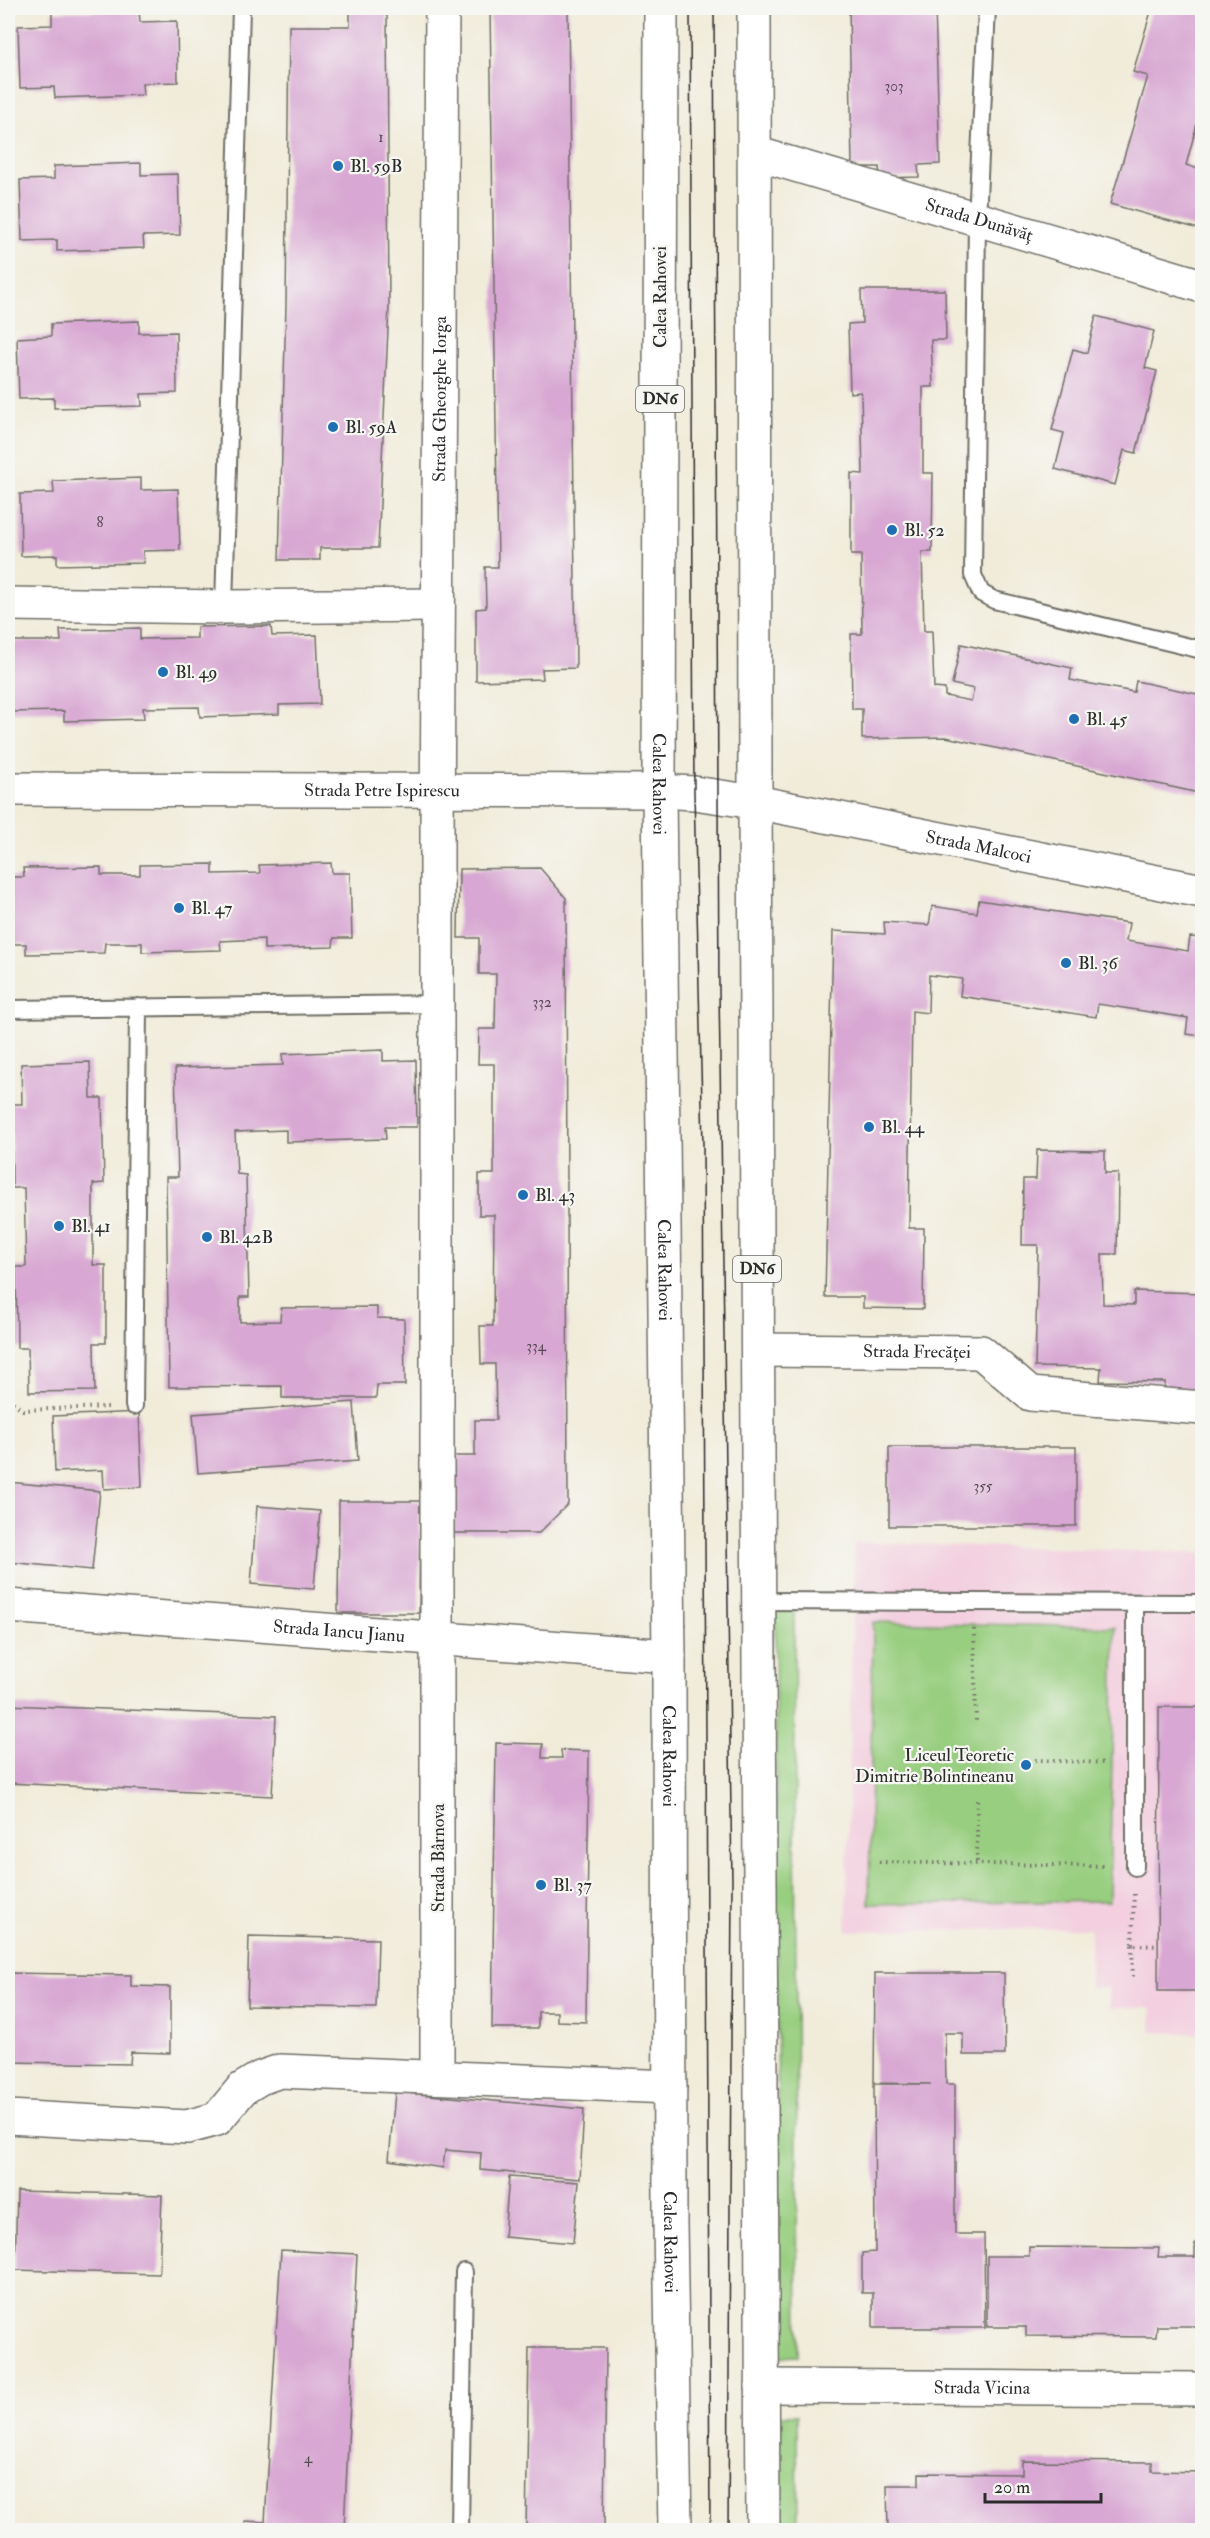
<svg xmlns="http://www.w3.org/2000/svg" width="1210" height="2538" font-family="'IM FELL Double Pica',serif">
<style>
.built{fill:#f3cfdf}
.green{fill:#98ce7f;stroke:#627c55;stroke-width:1.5}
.building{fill:#d8a7d3}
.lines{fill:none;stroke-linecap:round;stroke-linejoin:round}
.service-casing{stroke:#706f68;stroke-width:20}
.minor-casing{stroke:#706f68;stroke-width:36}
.tertiary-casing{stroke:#706f68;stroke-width:36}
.primary-casing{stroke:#706f68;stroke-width:36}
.path{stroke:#706f68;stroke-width:4;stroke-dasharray:1.5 4.5;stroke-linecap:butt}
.service{stroke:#fff;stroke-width:16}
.minor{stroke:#fff;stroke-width:33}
.tertiary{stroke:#fff;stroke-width:33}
.primary{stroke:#fff;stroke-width:33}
.tram{stroke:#2b2b2b;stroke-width:1.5}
.poi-dot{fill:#1f6fb2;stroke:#f6f6f2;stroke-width:2}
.labels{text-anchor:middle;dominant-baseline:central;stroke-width:4.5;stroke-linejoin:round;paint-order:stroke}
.number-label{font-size:15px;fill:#564a55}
.shield{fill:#f6f6f2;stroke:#686867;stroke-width:1.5}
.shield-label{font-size:16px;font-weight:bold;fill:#2b2b2b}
.poi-label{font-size:18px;fill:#2b2b2b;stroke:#f6f6f2;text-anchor:start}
.street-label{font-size:18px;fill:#2b2b2b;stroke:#f6f6f2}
</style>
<rect width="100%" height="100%" fill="#f6f6f2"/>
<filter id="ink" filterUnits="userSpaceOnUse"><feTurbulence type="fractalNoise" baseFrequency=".0167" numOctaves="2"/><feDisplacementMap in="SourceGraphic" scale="12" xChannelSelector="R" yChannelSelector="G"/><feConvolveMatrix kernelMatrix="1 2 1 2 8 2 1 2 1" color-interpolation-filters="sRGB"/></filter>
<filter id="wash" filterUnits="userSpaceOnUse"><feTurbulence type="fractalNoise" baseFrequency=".008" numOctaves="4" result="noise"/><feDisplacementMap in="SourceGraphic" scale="24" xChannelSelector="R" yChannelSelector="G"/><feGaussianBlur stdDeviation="1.35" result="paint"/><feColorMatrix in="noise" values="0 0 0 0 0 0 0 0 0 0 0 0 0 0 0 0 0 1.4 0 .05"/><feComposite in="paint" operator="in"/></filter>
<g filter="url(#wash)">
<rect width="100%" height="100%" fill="#f1ecda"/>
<path class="built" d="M854 1542 1202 1553V2034L1151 2032 1152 2008H1109V1987L1090 1988V1928L846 1931Z"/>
<path class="green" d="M794 1607 798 2356 779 2357 775 1608Z
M873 1622 1115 1627 1109 1901 869 1904Z
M778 2415H797L798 2530H779Z"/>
<g id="blocks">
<path class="building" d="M490 8H568L576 668 542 669 543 679 476 681V609L486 608 485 567H498Z
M849 8H935L940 164 918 165 919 177 880 178 879 167H852Z
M1152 8H1202V105L1186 165 1202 170V230L1110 204 1148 76 1133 72Z
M139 10 140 22 177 21 178 82 142 83 143 95 55 98 54 87 20 88 18 26 52 25V12Z
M350 12H387L389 307 378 548H320V560H279L286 305 289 26H350Z
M141 163V175L178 174 180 235 143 236 144 248 57 251V240L22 241 20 180 54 179V166Z
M861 290H945L946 340H931L933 387H923V473H933L932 552H922L924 631H932L934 688 945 689V696L971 701 974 689 952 684 961 644 1072 668 1070 680 1134 692 1136 681 1202 695V779L1199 793 946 737 862 739V709H852L851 634H862L861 555H851V473L863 474 861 392 850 393 848 324 862 323Z
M1096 316 1154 331 1145 368 1157 371 1151 395 1136 453 1124 450 1115 485 1055 469 1064 433 1052 430 1073 349 1087 353Z
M139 321V333L176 332 177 393 141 394 142 406 54 408V398L19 399 17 338 51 336V324Z
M141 478V490L178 489 180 550 143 551 144 563 57 565V555L21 556 20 494 54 493 53 481Z
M271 626 272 636 317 635 320 704 279 705V714L200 717 199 707 143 708 144 719 64 721V711L8 712V641H61L60 630 140 628V639L197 638V627Z
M331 863 332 873H350L352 938H334L333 947 264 949V939L220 941 221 950 142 952V943H105L104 953 26 954V944H8V877H24L23 868 101 867V875H140V865L213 864V874L260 873 259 865Z
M540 868 566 898 568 1504 539 1533H454V1456H475V1420H496L495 1364H481L480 1326H493L494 1215H479V1174H494V1064H478L479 1029H495L496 974H479V938H458L459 869Z
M979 900 1129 923 1126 941 1188 951 1190 937 1202 938V1036L1186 1034 1188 1018 1098 1004 1096 1017 960 996 962 979 929 975 928 1013 912 1011 909 1228H924L923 1309 863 1308V1297H825L833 931 885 934 884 922 929 925 932 906 977 913Z
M383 1050V1061L416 1060 417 1127H385L386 1139 286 1142V1130L235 1132 237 1174 246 1175 249 1297H240V1322L280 1321 281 1308 377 1307V1318L404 1319 405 1385H377L376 1398H282V1386L169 1387 166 1177H178L175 1068 283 1065 282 1054Z
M90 1062 91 1098H102L104 1183 93 1184V1265H106V1343H94L95 1391 29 1392 28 1348H17L16 1267H26L24 1188H12L11 1104H22L21 1064Z
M1037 1150 1105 1151V1173H1118L1117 1254H1102L1103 1304 1134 1305V1291L1202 1293V1400L1165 1399V1382L1100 1381 1101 1368 1035 1367 1038 1245H1022L1023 1179H1036Z
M354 1402 358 1461 198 1473 193 1414Z
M139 1412 142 1487 104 1489 103 1470 55 1472 53 1416Z
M889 1447H1076V1526H889Z
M8 1482 100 1491 92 1570 8 1562Z
M339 1501H420L419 1613H338Z
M257 1506 320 1511 314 1589 251 1584Z
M8 1705 276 1716 272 1796 8 1783Z
M1159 1707H1202V1991H1158Z
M496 1743 543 1744 542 1758H562L561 1750 589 1751 586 2022 557 2021V2012H538V2028H492Z
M249 1936 378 1939 376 2008 247 2006Z
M8 1973 131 1975V1986L170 1987V2053L131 2052 130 2064 8 2062Z
M875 1973H1004L1005 2055H963V2033H945L946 2084H955V2234H984L985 2328H873V2293H862V2253L875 2252 874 2084H931L874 2083Z
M395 2092 584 2109 580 2179 480 2170 481 2153 445 2150 443 2168 389 2160Z
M509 2177 579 2182 573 2243 504 2237Z
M17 2191 162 2195 159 2274 15 2270Z
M1195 2243H1202V2299H1198L1199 2326H1157L1156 2337 1026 2336V2327H987V2256H1029V2247L1159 2248 1158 2257H1195Z
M281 2250 357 2254 344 2529 324 2527V2530H245V2521L265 2522Z
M529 2348H606L604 2530H526Z
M1022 2461 1152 2462V2471L1202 2472V2530H888L887 2485H919V2473L1022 2474Z"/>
</g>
</g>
<g filter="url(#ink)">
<use href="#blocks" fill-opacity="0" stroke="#706f68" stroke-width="1.5"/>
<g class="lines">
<g class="service-casing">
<path id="service" d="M987 8 977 219 973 575 981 593 994 600 1202 650
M224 607 241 8
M8 1009 437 1004
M134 1406 138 1007
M759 1601 1202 1603
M1135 1867V1603
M460 2530 464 2272"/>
</g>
<g class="minor-casing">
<g id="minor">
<path id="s1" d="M755 153 1202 286"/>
<path d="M8 604 224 607 438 605"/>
<path id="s2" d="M755 802 1202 891"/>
<path id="s3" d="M758 1350 981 1352 1030 1394 1202 1408"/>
<path id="s4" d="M8 1606 669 1656"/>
<path id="s5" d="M437 2077V834L442 8"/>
<path d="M8 2117 187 2127 217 2119 242 2089 260 2078 280 2071 670 2087"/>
<path id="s6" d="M762 2386 1202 2389"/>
</g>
</g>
<g class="tertiary-casing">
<g id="tertiary">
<path id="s7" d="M8 789 659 791 694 793 755 802"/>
</g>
</g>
<g class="primary-casing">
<g id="primary">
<path id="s8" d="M661 8 659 791 669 1656 670 2224 675 2530"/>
<path d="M754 8 755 802 763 2530"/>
</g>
</g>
<path class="path" d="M8 1399 23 1410 108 1407
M974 1629 976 1721
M1035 1760 1106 1763
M977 1800V1864
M879 1862 1106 1866
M1134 1894 1132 1945 1158 1946
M1132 1945 1133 1979"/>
<use href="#service" class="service"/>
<use href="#minor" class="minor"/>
<use href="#tertiary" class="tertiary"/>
<use href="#primary" class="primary"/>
<path class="tram" d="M690 8 694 793 703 1144 710 2530
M714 8 719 990 732 1881 728 2530"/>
</g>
</g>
<g class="poi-dot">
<circle cx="338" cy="166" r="6"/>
<circle cx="333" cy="427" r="6"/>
<circle cx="892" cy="530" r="6"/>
<circle cx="163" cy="672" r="6"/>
<circle cx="1074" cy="719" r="6"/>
<circle cx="179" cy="908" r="6"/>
<circle cx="1066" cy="963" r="6"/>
<circle cx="869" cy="1127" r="6"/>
<circle cx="523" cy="1195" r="6"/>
<circle cx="59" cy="1226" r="6"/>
<circle cx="207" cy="1237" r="6"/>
<circle cx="1026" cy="1765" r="6"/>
<circle cx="541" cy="1885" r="6"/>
</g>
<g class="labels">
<g class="number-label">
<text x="894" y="86">303</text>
<text x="381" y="137">1</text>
<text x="100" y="522">8</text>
<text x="542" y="1002">332</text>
<text x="536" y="1346">334</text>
<text x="983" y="1486">355</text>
<text x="308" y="2458">4</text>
</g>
<g class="shield">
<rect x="636" y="386" width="48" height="26" rx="4.5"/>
<rect x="733" y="1256" width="48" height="26" rx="4.5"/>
</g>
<g class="shield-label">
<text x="660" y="399">DN6</text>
<text x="757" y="1269">DN6</text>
</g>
<g class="poi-label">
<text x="350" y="166">Bl. 59B</text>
<text x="345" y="427">Bl. 59A</text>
<text x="904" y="530">Bl. 52</text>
<text x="175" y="672">Bl. 49</text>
<text x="1086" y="719">Bl. 45</text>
<text x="191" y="908">Bl. 47</text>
<text x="1078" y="963">Bl. 36</text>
<text x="881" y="1127">Bl. 44</text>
<text x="535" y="1195">Bl. 43</text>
<text x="71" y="1226">Bl. 41</text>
<text x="219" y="1237">Bl. 42B</text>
<text x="1014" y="1755" text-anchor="end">Liceul Teoretic<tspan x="1014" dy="21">Dimitrie Bolintineanu</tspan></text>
<text x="553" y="1885">Bl. 37</text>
</g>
<g class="street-label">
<text stroke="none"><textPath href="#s1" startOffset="234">Strada Dunăvăț</textPath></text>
<text transform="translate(660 297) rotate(-90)">Calea Rahovei</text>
<text stroke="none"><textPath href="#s5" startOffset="1678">Strada Gheorghe Iorga</textPath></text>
<text stroke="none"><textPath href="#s8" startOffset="776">Calea Rahovei</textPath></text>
<text stroke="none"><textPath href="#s7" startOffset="374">Strada Petre Ispirescu</textPath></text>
<text stroke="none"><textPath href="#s2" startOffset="228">Strada Malcoci</textPath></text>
<text stroke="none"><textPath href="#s8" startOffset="1262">Calea Rahovei</textPath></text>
<text stroke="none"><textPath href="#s3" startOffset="159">Strada Frecăței</textPath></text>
<text stroke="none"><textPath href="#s4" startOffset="332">Strada Iancu Jianu</textPath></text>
<text stroke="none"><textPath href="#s8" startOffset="1748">Calea Rahovei</textPath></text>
<text transform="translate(438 1858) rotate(-90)">Strada Bârnova</text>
<text stroke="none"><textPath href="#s8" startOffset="2234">Calea Rahovei</textPath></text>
<text stroke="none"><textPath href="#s6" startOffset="220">Strada Vicina</textPath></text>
</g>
</g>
<rect width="1210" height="2538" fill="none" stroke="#f6f6f2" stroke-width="30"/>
<path d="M985 2493v9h116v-9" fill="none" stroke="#2b2b2b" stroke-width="3"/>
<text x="994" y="2493" font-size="18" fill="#2b2b2b" stroke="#f6f6f2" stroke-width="4.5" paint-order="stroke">20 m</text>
</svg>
